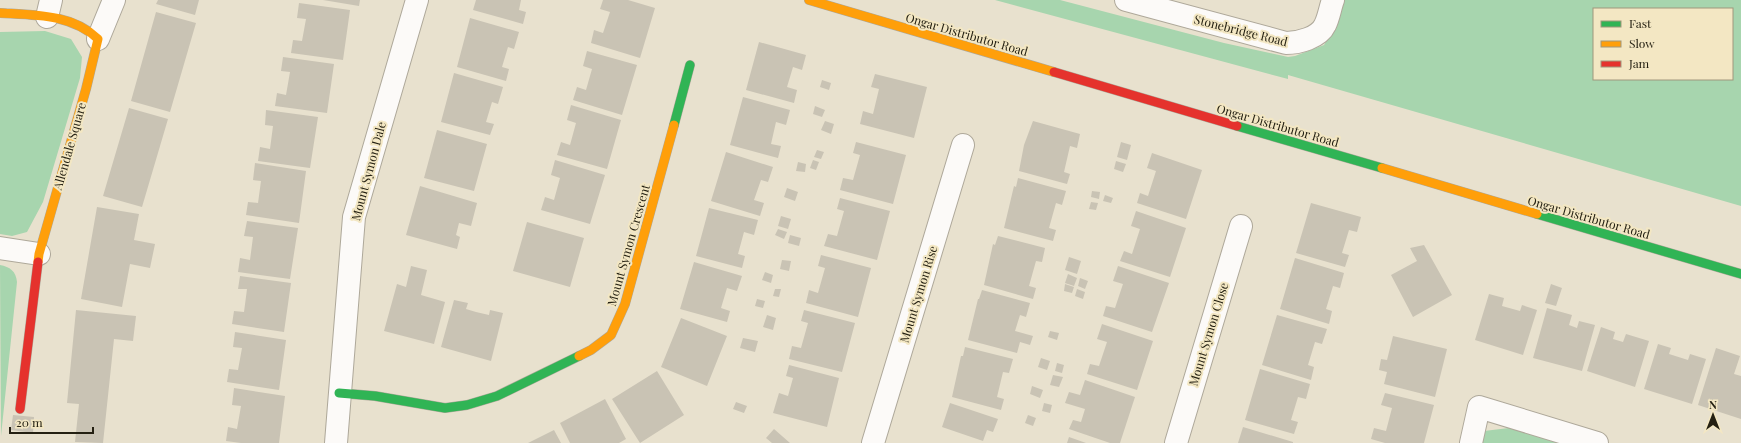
<svg xmlns="http://www.w3.org/2000/svg" width="1741" height="443" font-family="'Playfair Display',serif">
<style>
.green{fill:#a7d5ae;fill-rule:evenodd}
.building{fill:#c9c3b4}
.lines{fill:none;stroke-linecap:round;stroke-linejoin:round}
.street-casing{stroke:#aea89a;stroke-width:24}
.fast-casing{stroke:#aea89a;stroke-width:10}
.slow-casing{stroke:#aea89a;stroke-width:10}
.jam-casing{stroke:#aea89a;stroke-width:10}
.street{stroke:#fcfaf8;stroke-width:22}
.fast{stroke:#30b455;stroke-width:9}
.slow{stroke:#ff9f0a;stroke-width:9}
.jam{stroke:#e5322d;stroke-width:9}
.labels{text-anchor:middle;dominant-baseline:central;stroke-width:4;stroke-linejoin:round;paint-order:stroke}
.street-label{font-size:12px;fill:#242012;stroke:#f3e7c3}
</style>
<rect width="100%" height="100%" fill="#e8e1ce"/>
<path class="green" d="M995 0H1060L1224 43 1288 57 1295 56 1324 45 1337 22 1342 0H1741V206L1288 75V79ZM1594 9H1732V79H1594Z
M45 31 71 39 82 57 80 78 43 202 27 232 12 236 0 234V32Z
M0 265C10 267 16 271 17 282L1 436Z
M1509 428 1574 443H1482L1484 431Z"/>
<path class="building" d="M158 0H199L195 15 156 4Z
M323 0H360L359 6Z
M476 0H521L519 10 526 12 523 24 473 10Z
M603 0H628L655 8 640 58 591 43 594 30 603 33 610 12 600 9Z
M299 3 350 10 343 60 291 53 293 40 302 41 306 19 297 18Z
M156 12 196 23 170 112 131 101Z
M470 18 519 32 514 49 508 47 502 67 509 69 506 81 457 67Z
M759 42 806 55 802 70 793 67 787 87 797 90 794 103 746 90Z
M587 51 637 65 622 115 573 100 577 87 586 90 592 69 583 66Z
M283 57 334 64 327 113 275 106 277 93 286 95 290 72 281 71Z
M454 73 503 87 498 104 492 102 486 122 494 124 490 135 441 122Z
M875 74 927 87 914 138 860 124 863 111 873 114 879 89 871 87Z
M822 80 831 83 829 90 820 87Z
M743 97 790 110 786 125 776 122 771 144 781 146 778 158 730 145Z
M571 105 621 120 607 169 557 155 561 142 570 145 576 123 567 120Z
M815 106 825 110 822 117 813 114Z
M129 108 168 119 142 207 103 196Z
M266 110 318 117 310 168 258 161 260 147 270 149 273 126 265 125Z
M825 121 834 124 831 134 821 130Z
M1033 121 1080 134 1077 148 1070 146 1064 172 1070 174 1067 184 1019 171 1024 145Z
M437 130 487 144 474 191 424 178Z
M856 142 906 155 893 204 840 190 843 178 853 180 860 155 853 153Z
M1121 142 1131 145 1127 160 1117 157Z
M817 150 824 152 821 159 814 157Z
M726 152 773 167 768 182 761 180 754 200 764 203 760 216 711 201Z
M1152 153 1202 170 1186 219 1137 203 1140 193 1148 196 1156 171 1147 168Z
M555 160 605 175 590 224 541 210 545 197 554 200 560 178 551 175Z
M813 160 819 162 816 170 810 168Z
M1116 161 1126 164 1123 172 1114 169Z
M798 162 806 164 805 172 796 171Z
M255 163 306 171 299 223 246 215 248 202 258 203 261 181 253 180Z
M1018 178 1066 191 1062 205 1056 203 1049 228 1056 230 1053 241 1004 228 1014 186 1016 187Z
M420 186 477 203 471 226 459 223 456 235 460 237 457 249 406 235Z
M787 188 798 192 795 201 784 197Z
M1092 191 1100 192 1099 199 1091 197Z
M1105 195 1113 198 1111 203 1103 201Z
M840 198 890 211 877 260 824 246 828 234 837 236 844 211 837 209Z
M1091 202 1098 203 1096 210 1089 209Z
M1311 203 1361 217 1357 232 1349 230 1342 253 1349 255 1345 267 1296 253Z
M97 207 139 214 134 240 155 244 150 268 130 264 122 307 81 299Z
M709 208 758 220 754 235 744 232 738 254 745 256 742 268 696 256Z
M1136 211 1186 228 1170 277 1120 261 1124 251 1132 254 1140 229 1131 226Z
M781 216 791 219 788 229 778 226Z
M247 221 298 228 290 279 238 272 240 258 250 260 253 237 244 236Z
M527 222 584 238 570 287 513 271Z
M778 229 787 232 784 239 775 235Z
M790 235 801 238 799 246 788 243Z
M998 236 1045 248 1042 262 1036 261 1029 286 1036 288 1033 299 984 285 993 244 995 245Z
M1424 245 1452 295 1413 317 1391 275 1417 261 1410 248Z
M821 255 871 268 858 317 806 303 809 290 818 293 825 268 818 266Z
M1069 257 1081 261 1077 274 1065 270Z
M1295 258 1344 273 1340 288 1333 286 1326 309 1332 311 1329 324 1280 309Z
M782 260 791 261 789 271 780 269Z
M694 262 742 276 737 291 727 288 721 308 730 311 727 322 680 309Z
M411 266 427 270 421 295 445 302 434 344 384 331 397 284 406 287Z
M1118 266 1169 283 1152 332 1103 316 1106 306 1115 308 1123 284 1113 281Z
M765 272 773 275 771 283 762 280Z
M1068 274 1077 278 1074 286 1065 283Z
M240 276 291 283 284 332 232 324 234 311 244 312 247 289H238Z
M1080 278 1088 281 1085 289 1078 286Z
M1065 284 1074 287 1072 293 1064 291Z
M1551 284 1562 288 1556 306 1545 303Z
M775 289H781L779 297 773 296Z
M1077 289 1085 292 1083 299 1075 296Z
M982 290 1030 303 1026 317 1020 315 1015 331 1033 336 1030 345 1020 342 1017 353 968 340 978 299H979Z
M1489 294 1504 298 1502 306 1520 311 1522 305 1537 310 1523 355 1475 340Z
M757 299 765 301 763 308 755 306Z
M454 300 468 303 466 309 476 312 489 315 490 310 503 313 491 361 441 347Z
M1547 308 1572 315 1569 325 1577 328 1579 321 1595 325 1582 371 1533 358Z
M76 310 136 316 133 341 114 339 103 443 75 442 79 404 67 403Z
M804 310 855 323 842 372 789 359 792 346 801 348 808 323 801 321Z
M767 315 776 318 773 330 763 327Z
M1277 315 1327 329 1322 344 1315 342 1308 365 1314 367 1311 380 1262 365Z
M681 318 727 336 707 386 661 367Z
M1102 324 1153 341 1137 390 1087 374 1090 364 1099 366 1107 342 1097 339Z
M1601 327 1615 332 1613 339 1623 342 1626 334 1649 341 1635 387 1587 371Z
M1050 331 1059 333 1057 340 1048 337Z
M235 332 286 340 279 390 227 382 229 369 238 370 242 348 233 347Z
M1393 336 1447 349 1435 397 1384 384 1387 372 1379 370 1381 359 1387 360Z
M743 338 758 341 755 352 740 348Z
M1658 344 1671 348 1669 354 1688 360 1690 354 1706 359 1692 404 1644 389Z
M965 347 1013 359 1009 373 1003 372 997 397 1004 399 1001 410 952 397 961 356H963Z
M1716 348 1740 356 1734 374 1741 376V419L1698 405Z
M1041 358 1050 361 1047 370 1038 367Z
M1057 363 1064 365 1062 373 1055 371Z
M789 365 839 378 827 427 773 413 779 393 788 396 793 378 786 376Z
M1260 369 1310 384 1306 399 1298 397 1291 420 1298 422 1294 434 1245 420Z
M657 371 684 415 640 443 612 399Z
M1053 375 1063 377 1059 387 1050 385Z
M1085 380 1135 397 1120 443H1110L1069 429 1073 420 1081 422 1085 409 1065 403 1069 392 1080 395Z
M1032 386 1043 390 1040 398 1030 394Z
M234 388 285 396 279 443H241L226 441 228 427 237 429 241 406 232 405Z
M1385 393 1434 405 1424 443H1385L1371 439 1374 428 1386 431 1392 408 1381 405Z
M605 399 626 439 619 443H570L560 423Z
M736 402 747 406 744 413 733 409Z
M950 403 998 419 993 432 987 430 983 441 942 427Z
M1044 403 1052 405 1050 413 1042 411Z
M13 415 34 417 33 433 11 430Z
M1028 415 1036 418 1033 426 1025 423Z
M1243 427 1293 442V443H1238Z
M774 429 790 443H772L766 438Z
M554 430 561 443H528Z
M1069 437 1086 443H1067Z"/>
<g class="lines">
<g class="street-casing">
<path id="street" d="M1126 0 1286 43C1298 43 1319 38 1325 25 1329 17 1330 8 1333 0
M47 17 51 0
M98 39 114 0
M0 248 39 254
M336 443 354 217 417 0
M873 443 963 145
M1176 443 1241 226
M1471 443 1479 407 1597 443"/>
</g>
<g class="fast-casing">
<path id="fast" d="M674 125 690 65
M1237 126 1382 168
M1537 214 1741 274
M339 393 375 396 445 408 467 405 497 396 579 356"/>
</g>
<g class="slow-casing">
<path id="slow" d="M809 0 1054 72
M0 13C34 15 72 14 98 39L86 89 39 254 38 262
M1382 168 1537 214
M579 356 591 350 611 335 625 304 674 125"/>
</g>
<g class="jam-casing">
<path id="jam" d="M1054 72 1237 126
M20 409 38 262"/>
</g>
<use href="#street" class="street"/>
<use href="#fast" class="fast"/>
<use href="#slow" class="slow"/>
<use href="#jam" class="jam"/>
</g>
<g class="labels">
<g class="street-label">
<text transform="translate(1241 30) rotate(14)">Stonebridge Road</text>
<text transform="translate(967 34) rotate(16)">Ongar Distributor Road</text>
<text transform="translate(1278 125) rotate(16)">Ongar Distributor Road</text>
<text transform="translate(69 146) rotate(-74)">Allendale Square</text>
<text transform="translate(368 171) rotate(-75)">Mount Symon Dale</text>
<text transform="translate(1589 217) rotate(16)">Ongar Distributor Road</text>
<text transform="translate(628 245) rotate(-74)">Mount Symon Crescent</text>
<text transform="translate(918 294) rotate(-73)">Mount Symon Rise</text>
<text transform="translate(1208 334) rotate(-73)">Mount Symon Close</text>
</g>
</g>
<rect x="1593" y="8" width="140" height="72" fill="#f3e7c3" stroke="#a0977c"/>
<rect x="1601" y="21" width="20" height="6" fill="#30b455" stroke="#a0977c"/>
<text x="1629" y="28" font-size="12" fill="#242012">Fast</text>
<rect x="1601" y="41" width="20" height="6" fill="#ff9f0a" stroke="#a0977c"/>
<text x="1629" y="48" font-size="12" fill="#242012">Slow</text>
<rect x="1601" y="61" width="20" height="6" fill="#e5322d" stroke="#a0977c"/>
<text x="1629" y="68" font-size="12" fill="#242012">Jam</text>
<g transform="translate(1713 415)" stroke="#f3e7c3" stroke-width="3" paint-order="stroke">
<path d="M0-3L7 15L0 10L-7 15Z" fill="#242012"/>
<text y="-6" font-size="11" font-weight="bold" text-anchor="middle" fill="#242012">N</text>
</g>
<path d="M10 427v6h83v-6" fill="none" stroke="#242012" stroke-width="2"/>
<text x="16" y="427" font-size="12" fill="#242012" stroke="#f3e7c3" stroke-width="3" paint-order="stroke">20 m</text>
</svg>
